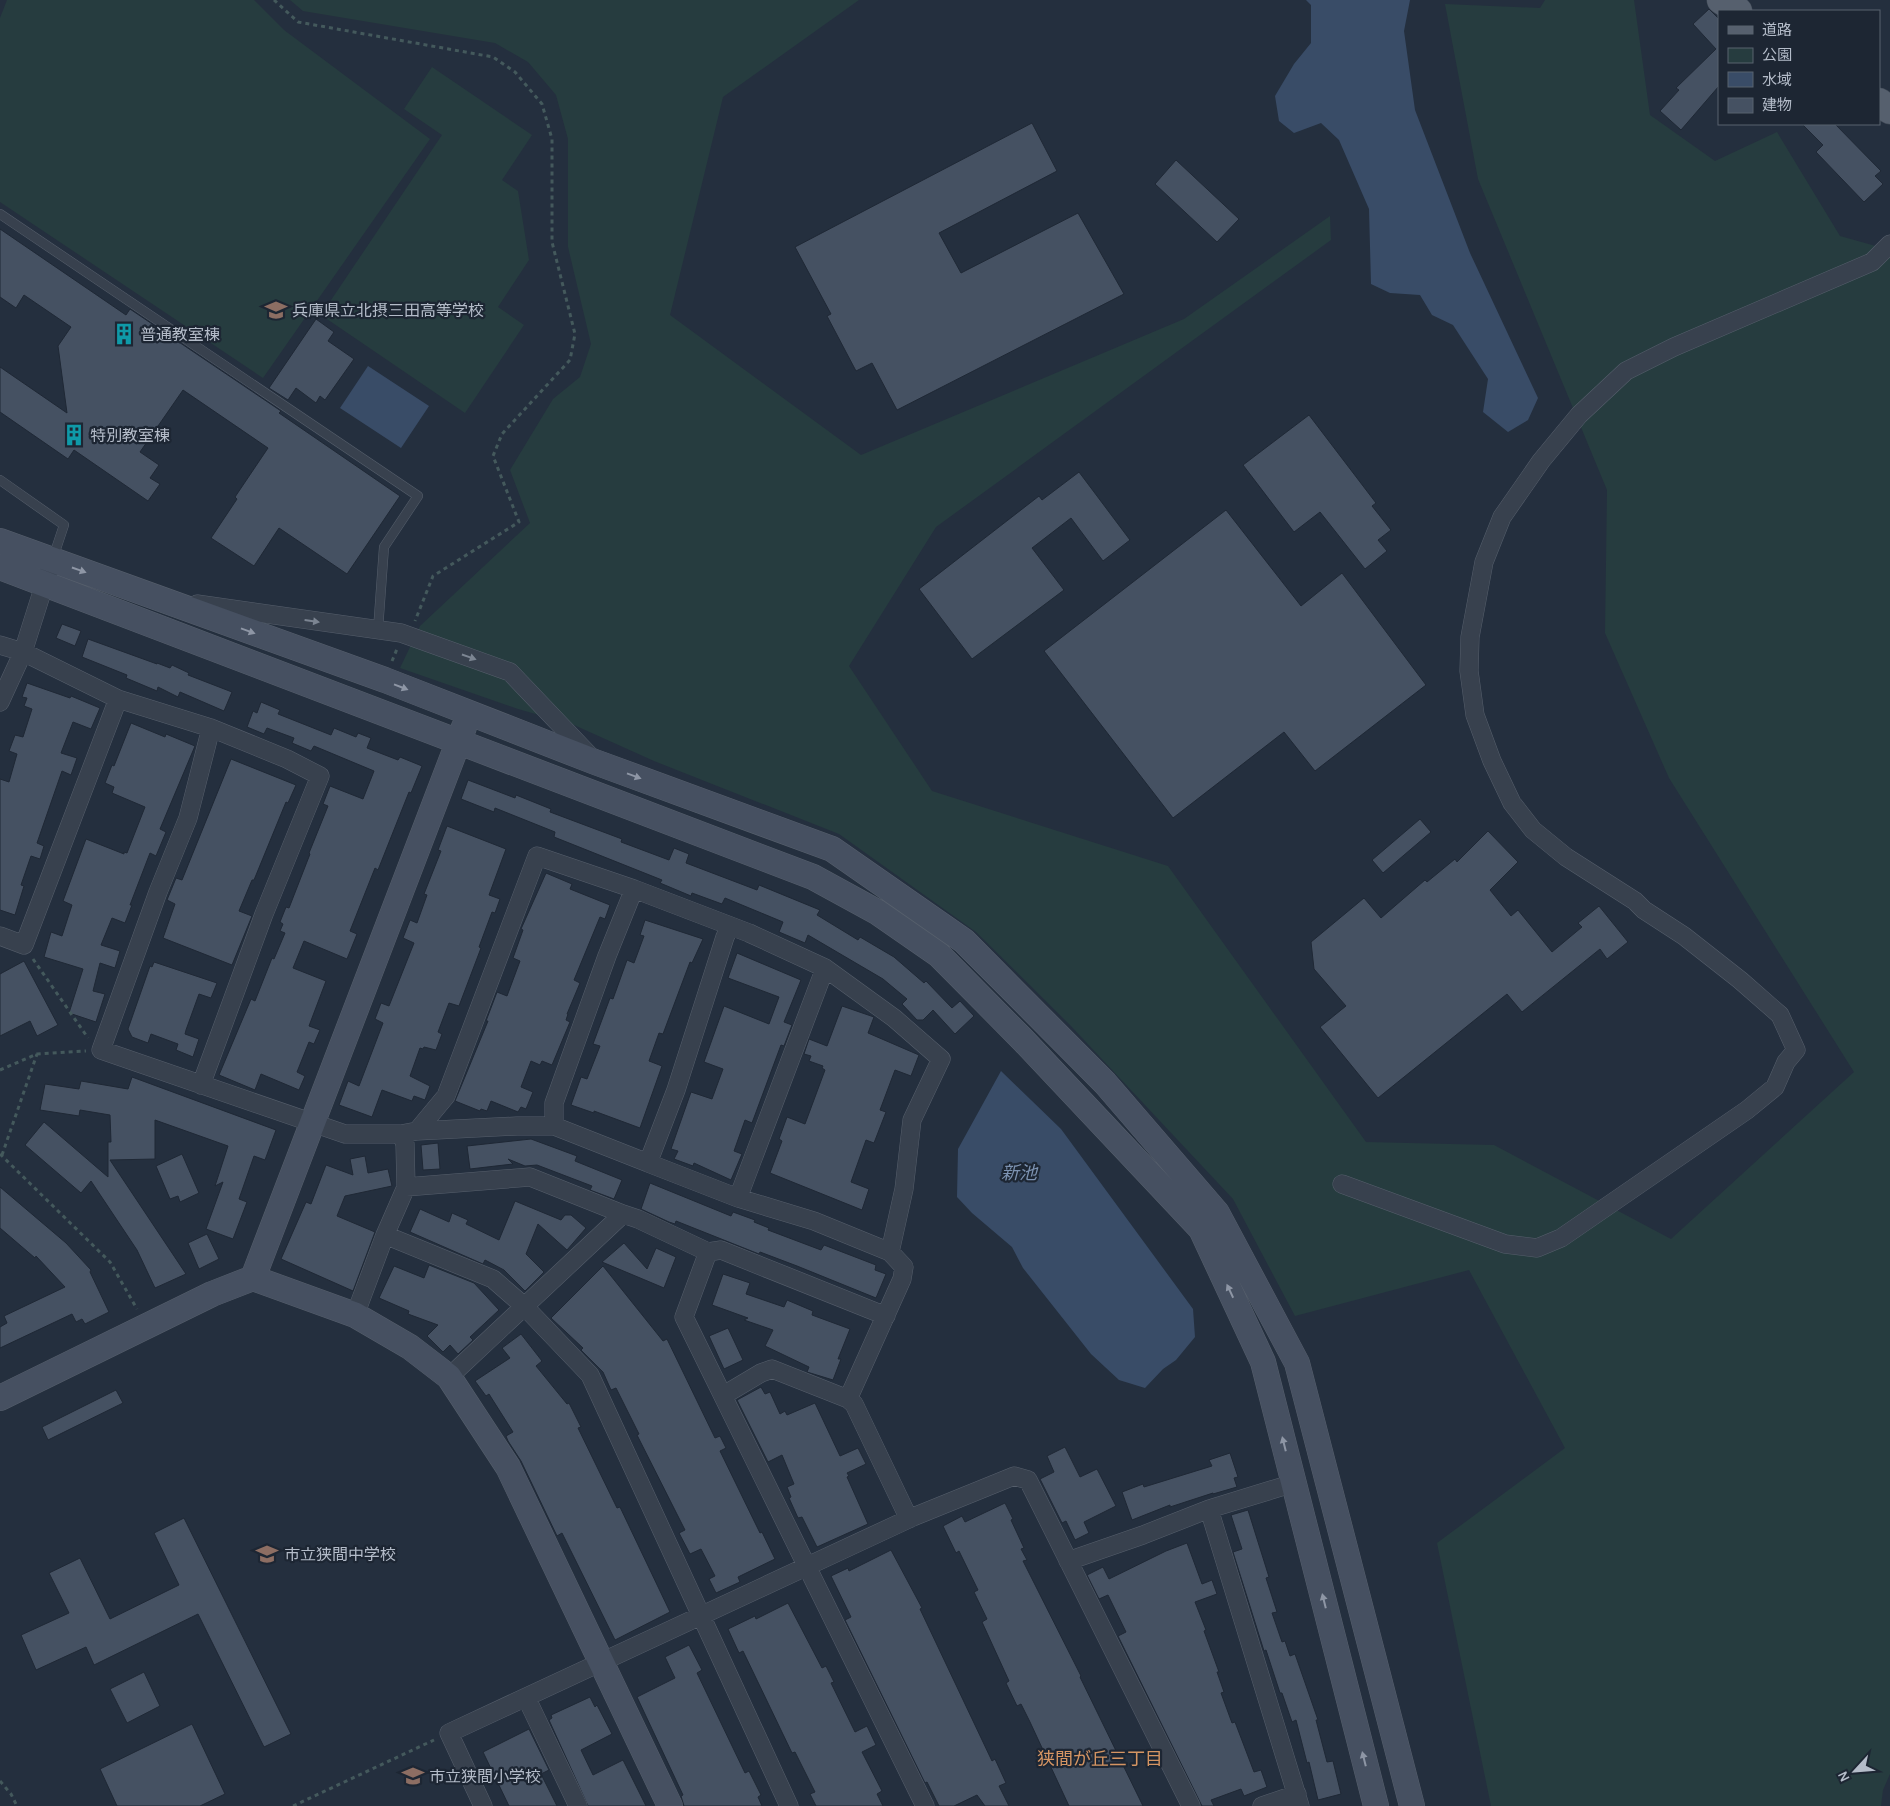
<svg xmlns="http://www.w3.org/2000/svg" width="1890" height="1806" font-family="Karla,'Noto Sans JP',sans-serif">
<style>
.green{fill:#263c3f}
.water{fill:#394c67}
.building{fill:#455162;stroke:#1f2835}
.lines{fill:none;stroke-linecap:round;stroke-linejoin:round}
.lane-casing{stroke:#565f6c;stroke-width:10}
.street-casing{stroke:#565f6c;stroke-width:19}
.secondary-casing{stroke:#565f6c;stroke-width:26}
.primary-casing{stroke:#414a57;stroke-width:29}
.path{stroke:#44595c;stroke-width:3;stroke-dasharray:4 4;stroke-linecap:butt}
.lane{stroke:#38414e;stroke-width:9}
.street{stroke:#38414e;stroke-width:18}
.secondary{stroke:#465061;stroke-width:25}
.primary{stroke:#56606e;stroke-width:28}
.oneway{fill:#8e96a5}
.oneway2{fill:#7c8592}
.labels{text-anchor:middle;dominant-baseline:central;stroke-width:4.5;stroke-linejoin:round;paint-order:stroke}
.poi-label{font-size:16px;fill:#b4bcc9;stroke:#1d2633;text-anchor:start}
.water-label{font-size:18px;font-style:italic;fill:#7c92b1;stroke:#1d2633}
.neighbourhood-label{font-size:18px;fill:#d59563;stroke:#1d2633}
</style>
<rect width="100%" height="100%" fill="#242f3e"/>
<path class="green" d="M7 0H254L284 30 430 139 263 378 0 202V18Z
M290 0H859L723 97 670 315 861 455 1184 319 1330 216 1331 240 936 527 849 666 932 791 1168 866 1366 1142 1494 1145 1671 1239 1854 1072 1669 778 1605 633 1607 490 1478 179 1445 4 1540 8 1545 0H1634L1650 115 1715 161 1777 132 1840 236 1890 250V1774L1883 1790 1881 1806H1491L1437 1543 1565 1448 1469 1270 1295 1316 1233 1199 1070 1025 976 932 839 834 654 761 574 725 518 709 400 668 420 626 530 523 510 470 553 399 580 377 591 344 568 247V139L556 95 528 62 495 43 303 11Z
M432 67 532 135 502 180 518 191 529 260 498 307 524 325 465 413 321 315 442 135 404 109Z"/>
<path class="water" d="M1306 0H1410L1404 31 1415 110 1470 253 1538 398 1528 420 1508 432 1483 412 1488 379 1453 325 1432 315 1420 295 1390 293 1371 284 1369 209 1339 140 1321 123 1294 133 1279 121 1275 96 1294 64 1311 43V5Z
M368 366 429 406 401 448 340 408Z
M1001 1071 1061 1129 1193 1309 1195 1337 1176 1360 1163 1369 1145 1388 1119 1380 1091 1354 1023 1268 1012 1247 972 1213 957 1197 958 1149Z"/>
<path class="building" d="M1709 9 1719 19V86L1681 130 1660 111 1679 90 1676 88 1716 49 1693 24Z
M1032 123 1057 171 939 233 961 273 1078 213 1124 294 897 410 872 363 856 371 827 316 831 314 795 247Z
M1802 124H1835L1881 171 1875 176 1883 184 1864 202 1816 152 1823 145Z
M1176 160 1239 219 1217 242 1155 184Z
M0 229 126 315 130 309 281 411 279 413 400 496 347 574 279 528 254 566 211 538 237 499 235 497 268 448 183 390 140 452 159 465 150 478 160 484 148 501 74 450 68 459 0 412V367L67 413 58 346 71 327 24 295 16 308 0 297Z
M316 319 334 332 328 341 354 359 325 400 320 396 316 403 296 388 288 400 269 388Z
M1309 415 1376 503 1372 506 1391 530 1378 540 1387 551 1365 569 1320 512 1294 532 1243 465Z
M1079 472 1130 540 1103 561 1071 518 1032 548 1064 590 972 659 919 589 1039 496 1042 500Z
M1226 510 1301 606 1342 573 1426 685 1315 771 1284 732 1173 818 1044 651Z
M62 624 81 631 75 646 56 638Z
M88 639 157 664V663L170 668 172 665 189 673 188 675 232 692 224 711 180 692 178 697 158 687 157 691 126 678 127 675 82 657Z
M27 683 70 698 71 696 100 708 91 729 73 722 61 753 77 758 71 775 62 771 37 843 44 846 40 859 31 856 21 885 24 886 15 915 0 910V779L9 782 17 754 9 751 15 735 23 737 32 709 24 706 27 698 22 697Z
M261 702 280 710 278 714 331 735 334 728 356 737 358 733 371 738 367 748 398 760 400 757 422 766 411 793 409 792 378 870 375 868 350 931 357 934 347 959 304 941 293 968 326 981 309 1026 320 1030 314 1044 309 1042 297 1072 305 1076 299 1090 261 1074 255 1090 219 1075 251 999 255 1001 272 958 274 959 285 933 280 931 283 924 280 922 286 907 289 908 310 854 309 853 328 806 323 804 330 786 363 799 374 771 314 746 311 751 292 743 294 738 267 728 264 734 247 727 253 711 257 713Z
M131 723 165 737 166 734 195 746 160 829 166 832 156 856 150 853 130 905H132L125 923 112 918 101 945 120 951 115 968 100 963 93 991 105 994 96 1022 69 1013 83 969 44 957 51 932 62 936 72 905 63 901 86 839 124 854V852L127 853 145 807 112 793 114 787 105 783 112 765 114 766Z
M231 759 296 785 288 803 286 802 254 880H252L239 911 252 916 232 965 163 938 175 904 167 900 176 878 182 880Z
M468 780 515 798 516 795 551 809 550 812 622 839 621 842 669 860 674 848 689 854 686 863 757 890 759 885 820 910 817 915 858 940 860 937 894 957 924 983 926 981 952 1008 960 1001 974 1016 955 1034 933 1010 923 1020H917L902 1004 907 999 883 979 808 935 805 943 779 932 783 922 725 898 722 904 692 893 691 896 660 883 662 880 554 837 555 832 495 808 494 812 461 799Z
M1420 819 1431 832 1383 873 1372 860Z
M447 826 506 849 489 895 500 899 495 913 492 912 479 947 481 948 459 1006 449 1003 438 1032 442 1034 436 1050 424 1047 423 1049 420 1048 410 1076 430 1086 425 1100 414 1096 412 1101 382 1090 372 1117 339 1105 348 1081 359 1086 383 1023 375 1019 381 1003 389 1006 414 943 403 938 410 920 417 923 427 895 424 894 441 851 438 850Z
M1488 831 1518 862 1490 890 1511 916 1518 910 1552 952 1582 927 1578 923 1599 906 1628 942 1607 959 1600 949 1522 1012 1507 994 1378 1098 1320 1027 1346 1006 1314 969 1311 942 1364 898 1381 918 1425 880 1427 882 1455 859 1457 862Z
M546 873 572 884 570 889 610 905 605 919 600 917 574 980 580 983 567 1014H568L566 1020 570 1022 552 1065 542 1061 540 1065 531 1061 521 1087 533 1092 526 1109 521 1107 518 1112 491 1101 487 1111 481 1109 480 1111 455 1101 488 1021H486L497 992 507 996 520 961 513 958 523 930 521 929Z
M645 920 703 939 692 963 690 962 663 1034 659 1033 649 1061 662 1066 640 1128 594 1111V1113L571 1105 581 1077 587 1079 600 1046 593 1044 610 998 613 999 627 960 634 963 644 936 640 935Z
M737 953 801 980 784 1022 792 1025 784 1046 781 1045 752 1123 745 1120 734 1151 742 1154 731 1180 694 1163 693 1166 674 1159 678 1151 671 1149 691 1092 712 1099 723 1069 704 1062 724 1006 769 1024 779 997 728 978Z
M24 961 58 1025 37 1036 30 1021 0 1036V974Z
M154 962 217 983 211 998 199 994 186 1030 185 1034 199 1039 193 1057 176 1050 178 1044 151 1034 148 1043 132 1037 128 1029 150 966 152 967Z
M842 1006 874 1017 868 1033 919 1055 911 1076 895 1070 880 1110 886 1112 874 1143 866 1140 851 1182 869 1189 862 1210 770 1173 782 1141 779 1139 787 1117 805 1124 825 1070 822 1068 823 1066 809 1061 811 1056 804 1054 809 1039 827 1046Z
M132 1077 276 1130 265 1160 254 1156 239 1199 247 1202 233 1239 206 1229 223 1182 215 1186 228 1146 155 1120V1159L110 1160 186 1274 155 1288 137 1250 91 1181 81 1193 25 1145 44 1122 108 1177V1142H111L110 1115 80 1110 79 1116 40 1110 45 1084 79 1089 81 1081 128 1089Z
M531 1139 577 1156 575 1161 622 1180 614 1199 590 1190 592 1186 537 1165 525 1166 508 1159 513 1164 470 1169 467 1146Z
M438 1143 440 1169 423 1170 421 1145Z
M182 1154 199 1193 180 1202 178 1196 170 1199 156 1166Z
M365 1156 368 1173 388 1169 392 1186 345 1196 337 1216 375 1232 353 1291 281 1259 306 1202 311 1204 326 1165 353 1175 350 1159Z
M650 1183 731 1216 733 1212 755 1220 754 1222 769 1228 768 1230 821 1250 824 1245 876 1265 875 1270 886 1274 876 1298 797 1266 760 1252 759 1254 676 1221 675 1224 669 1222 641 1209Z
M0 1187 66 1243 91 1270 90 1272 109 1312 85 1324 82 1319 76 1322 72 1314 0 1348V1327L7 1323 4 1316 65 1287 36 1256 35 1258 0 1228Z
M515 1201 561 1220 565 1215H571L586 1228 567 1250 538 1224 526 1254 544 1272 525 1291 504 1270 485 1260 483 1264 410 1232 420 1209 449 1222 452 1213 468 1220 466 1224 499 1240Z
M207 1234 219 1259 199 1269 188 1243Z
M624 1243 647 1269 656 1248 676 1257 664 1288 602 1262Z
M429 1265 474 1283 499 1310 470 1337 473 1340 458 1354 450 1345 443 1352 427 1336 438 1325 408 1314 409 1311 379 1298 394 1266 424 1278Z
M603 1266 663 1341 667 1339 715 1438 720 1436 726 1448 720 1451 760 1533 762 1532 775 1559 738 1577 740 1582 716 1593 709 1579 715 1576 701 1549 690 1554 679 1533 685 1530 637 1435 639 1434 616 1388 611 1390 603 1372 581 1350 583 1348 551 1318Z
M723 1274 750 1283 746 1294 784 1307 787 1300 813 1311 812 1315 850 1329 838 1359H841L833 1380 807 1372 809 1367 765 1346 773 1330 744 1320 748 1318 712 1305Z
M728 1328 743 1360 724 1369 709 1336Z
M521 1334 542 1361 536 1366 567 1404 569 1403 581 1427 578 1428 617 1508 620 1507 670 1612 615 1640 562 1533 557 1536 521 1461 508 1441 506 1436 513 1432 489 1394 486 1396 475 1381 510 1358 502 1348Z
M761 1387 765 1394 770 1392 780 1414 785 1411 787 1415 815 1403 840 1456 858 1448 866 1464 847 1473 849 1476 847 1477 868 1524 817 1547 802 1517 798 1518 789 1498 791 1497 787 1487 794 1484 782 1455 768 1462 737 1400Z
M116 1390 123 1403 48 1440 42 1427Z
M1065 1447 1080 1477 1097 1469 1116 1506 1084 1522 1089 1533 1075 1540 1066 1521 1062 1523 1040 1479 1054 1472 1047 1456Z
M1230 1453 1238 1477 1234 1478 1237 1487 1213 1494V1493L1170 1507V1505L1132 1520 1122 1492 1143 1484 1144 1487 1212 1466 1209 1460Z
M1005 1503 1013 1519 1011 1520 1024 1548 1021 1549 1027 1560 1023 1561 1081 1676 1080 1677 1143 1806H1069L1030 1722 1021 1704 1017 1706 1006 1683 1009 1681 982 1622 987 1619 974 1592 978 1590 959 1551 956 1553 943 1526 962 1516 965 1522Z
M1248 1510 1269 1577 1266 1578 1277 1612 1272 1613 1282 1642 1285 1641 1290 1656 1295 1654 1318 1720H1316L1327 1762 1333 1761 1341 1794 1318 1800 1309 1762 1307 1763 1296 1720 1292 1722 1282 1693H1280L1266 1650 1264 1651 1233 1552 1242 1549 1231 1515Z
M184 1518 291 1734 264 1747 198 1614 94 1665 86 1647 36 1670 21 1635 69 1613 49 1573 80 1558 110 1619 179 1585 154 1533Z
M1187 1543 1202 1584 1212 1580 1217 1594 1195 1602 1206 1630 1204 1631 1219 1672H1217L1224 1692 1221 1693 1232 1723 1235 1722 1254 1772 1261 1770 1267 1787 1244 1796 1241 1789 1211 1800 1214 1806H1202L1118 1636 1126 1632 1108 1595 1099 1599 1087 1575 1103 1567 1109 1579 1166 1551Z
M891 1550 922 1608 920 1609 992 1761 995 1759 1006 1783 999 1786 1009 1806H985L977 1795 954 1806H939L927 1782 925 1783 845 1620 851 1617 831 1576 848 1568 849 1571Z
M788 1603 822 1668 826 1666 834 1682 831 1683 855 1732 867 1726 876 1745 862 1752 882 1791 877 1794 883 1806H816L810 1794 815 1792 795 1752 792 1753 743 1651 739 1653 728 1629 755 1616 756 1619Z
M689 1645 702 1670 697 1673 745 1773 749 1771 761 1795 758 1797 762 1806H684L681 1796 683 1795 637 1697 675 1678 665 1657Z
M144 1672 160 1706 127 1723 110 1689Z
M590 1697 595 1707 597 1705 612 1734 581 1750 593 1775 623 1760 646 1806H588L549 1720 552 1718 551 1715Z
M192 1724 225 1794 200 1806H117L100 1769Z
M529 1729 549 1770 541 1774 557 1806H509L483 1752Z"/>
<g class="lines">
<g class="lane-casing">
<path id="lane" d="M0 214 418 496 384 547 378 630
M0 480 64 525 53 558"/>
</g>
<g class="street-casing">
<path id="street" d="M197 604 401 633 510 672 591 757
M0 645 23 652 118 699 211 728 287 759 320 776 264 914 201 1085
M0 702 23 652 48 573
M211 728 188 818 158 892 101 1050 345 1134H401L417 1131 446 1096 537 856 634 889 749 933 825 968
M634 889 607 956 554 1103V1126L648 1163 676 1090 725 937 730 927
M0 936 24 945 118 699
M825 968 894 1018 941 1059 912 1120 904 1189 890 1252 814 1221 738 1198Z
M417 1131 517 1126H554
M648 1163 738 1198
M1342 1184 1505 1244 1537 1248 1561 1238 1747 1110 1775 1087 1786 1062 1796 1050 1780 1015 1740 980 1684 936 1644 910 1635 901 1566 857 1533 830 1512 803 1492 761 1475 715 1469 671 1470 637 1484 562 1502 517 1541 461 1579 415 1626 371 1674 347 1872 262 1890 244
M406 1187 530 1177 623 1214
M385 1235 493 1279 524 1306 590 1375 789 1806
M708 1252 721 1250 886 1316
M355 1315 385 1235 406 1187 405 1144 401 1134
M449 1377 623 1214 638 1219 708 1252 684 1317 925 1806
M724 1395 761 1373 772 1369 848 1399 854 1404 909 1519
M848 1399 902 1279 904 1267 890 1252
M1294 1483 1209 1509 1300 1806
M1068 1561 1143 1535 1209 1509
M526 1697 578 1806
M483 1806 449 1733 913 1517 1014 1476 1028 1480 1191 1806
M1262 1806 1297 1794"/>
</g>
<g class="secondary-casing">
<path id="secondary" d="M0 541 385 680 595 762 832 849 964 941 1105 1083 1217 1213 1297 1363 1412 1806
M0 567 813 877 877 912 939 955 1023 1040 1201 1229 1263 1362 1376 1806
M253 1278 464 727
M0 1398 212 1294 253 1278 355 1315 410 1347 449 1377 508 1467 670 1806"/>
</g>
<g class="primary-casing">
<path id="primary" d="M1721 0 1738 11
M1879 102 1890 110"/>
</g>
<path class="path" d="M274 0 298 22 493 57 515 72 542 104 552 139V242L575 334 570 360 502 434 493 456 519 522 433 576 415 621
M392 661 397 649
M33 959 88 1038
M0 1070 37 1054 86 1051
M0 1154 110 1262 137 1309
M2 1155 37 1054
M0 1781 11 1794 17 1806
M293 1806 434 1740"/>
<use href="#lane" class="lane"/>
<use href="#street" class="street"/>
<use href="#secondary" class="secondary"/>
<use href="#primary" class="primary"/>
</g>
<defs><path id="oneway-solid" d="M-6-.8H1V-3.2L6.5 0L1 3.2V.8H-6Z" transform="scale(1.25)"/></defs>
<g class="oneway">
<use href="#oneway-solid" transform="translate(79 570) rotate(19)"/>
<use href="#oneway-solid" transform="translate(248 631) rotate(20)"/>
<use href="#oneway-solid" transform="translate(401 687) rotate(21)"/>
<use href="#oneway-solid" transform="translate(634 776) rotate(20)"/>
<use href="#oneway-solid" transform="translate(1230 1291) rotate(-115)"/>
<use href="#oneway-solid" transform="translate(1284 1444) rotate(-104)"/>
<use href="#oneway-solid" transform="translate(1324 1601) rotate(-104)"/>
<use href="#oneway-solid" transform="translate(1364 1759) rotate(-104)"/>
</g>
<g class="oneway2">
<use href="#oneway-solid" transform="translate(312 621) rotate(8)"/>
<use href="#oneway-solid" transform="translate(469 657) rotate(19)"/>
</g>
<defs>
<g id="school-bare" transform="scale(1.725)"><path d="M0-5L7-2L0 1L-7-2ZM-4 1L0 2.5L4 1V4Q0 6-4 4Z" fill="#8d6e63" stroke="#1d2633" stroke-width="2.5" paint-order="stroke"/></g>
<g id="building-bare" transform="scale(1.725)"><path d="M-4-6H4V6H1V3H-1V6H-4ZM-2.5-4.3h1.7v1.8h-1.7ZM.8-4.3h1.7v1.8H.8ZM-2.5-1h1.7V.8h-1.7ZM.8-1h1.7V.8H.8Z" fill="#0f9aa8" stroke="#1d2633" stroke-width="2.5" paint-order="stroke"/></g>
</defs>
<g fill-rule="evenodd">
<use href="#school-bare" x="276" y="310"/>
<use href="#building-bare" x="124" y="334"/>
<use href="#building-bare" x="74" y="435"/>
<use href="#school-bare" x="267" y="1554"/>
<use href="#school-bare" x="413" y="1776"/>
</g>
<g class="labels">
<g class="poi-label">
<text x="292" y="310">兵庫県立北摂三田高等学校</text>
<text x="140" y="334">普通教室棟</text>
<text x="90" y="435">特別教室棟</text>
<text x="284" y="1554">市立狭間中学校</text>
<text x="429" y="1776">市立狭間小学校</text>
</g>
<g class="water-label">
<text x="1019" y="1173">新池</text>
</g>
<g class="neighbourhood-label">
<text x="1100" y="1759">狭間が丘三丁目</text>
</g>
</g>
<rect x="1718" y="10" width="162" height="115" fill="#1d2633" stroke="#59626f"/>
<rect x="1728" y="26" width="25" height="8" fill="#56606e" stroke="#59626f"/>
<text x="1762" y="35" font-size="15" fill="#b4bcc9">道路</text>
<rect x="1728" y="48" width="25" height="15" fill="#263c3f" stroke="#59626f"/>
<text x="1762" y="60" font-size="15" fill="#b4bcc9">公園</text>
<rect x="1728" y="72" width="25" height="15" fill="#394c67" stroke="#59626f"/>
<text x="1762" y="85" font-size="15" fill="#b4bcc9">水域</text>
<rect x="1728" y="98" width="25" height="15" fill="#455162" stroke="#59626f"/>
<text x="1762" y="110" font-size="15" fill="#b4bcc9">建物</text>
<g transform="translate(1855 1771) rotate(244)" stroke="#1d2633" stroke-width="4" paint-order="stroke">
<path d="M0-4L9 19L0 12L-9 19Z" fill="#b4bcc9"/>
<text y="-8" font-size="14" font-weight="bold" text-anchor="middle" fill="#b4bcc9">N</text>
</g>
</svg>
